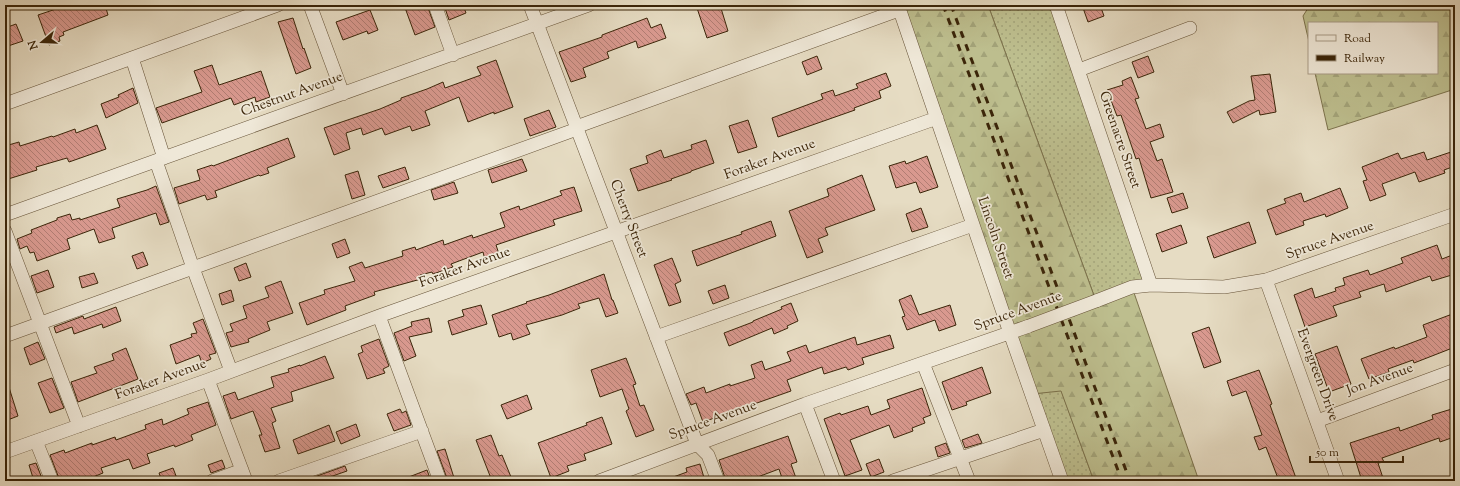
<svg xmlns="http://www.w3.org/2000/svg" width="1460" height="486" font-family="'Sorts Mill Goudy',serif">
<style>
.grass{fill:url(#grass-dots);stroke:#7c724c}
.forest{fill:url(#forest-firs);stroke:#7c724c}
.building{fill:url(#building-back-hatch);stroke:#3b2509}
.lines{fill:none;stroke-linecap:round;stroke-linejoin:round}
.minor-casing{stroke:#665338;stroke-width:14}
.minor{stroke:#efe8d8;stroke-width:13}
.rail{stroke:#3b2509;stroke-width:3;stroke-dasharray:7 7;stroke-linecap:butt}
.minor-bridge-casing{stroke:#665338;stroke-width:14;stroke-linecap:butt}
.minor-bridge{stroke:#efe8d8;stroke-width:13}
.labels{text-anchor:middle;dominant-baseline:central;stroke-width:3.5;stroke-linejoin:round;paint-order:stroke}
.street-label{font-size:14px;fill:#3b2509;stroke:#efe8d8}
</style>
<defs>
<pattern id="grass-dots" width="8" height="8" patternUnits="userSpaceOnUse"><rect width="8" height="8" fill="#bdbe8e"/><path d="M2 2h.1M6 6h.1" fill="none" stroke="#a3a379" stroke-width="1.8" stroke-linecap="round"/></pattern>
<pattern id="forest-firs" width="22" height="20" patternUnits="userSpaceOnUse"><rect width="22" height="20" fill="#bdbe8e"/><path d="M5 1l3.5 6h-7zM16 11l3.5 6h-7z" fill="#a3a379"/></pattern>
<pattern id="building-back-hatch" width="6" height="6" patternUnits="userSpaceOnUse"><rect width="6" height="6" fill="#d9998f"/><path d="M-1 5l2 2M0 0l6 6M5-1l2 2" fill="none" stroke="#b17d73"/></pattern>
</defs>
<rect width="100%" height="100%" fill="#e6dcc3"/>
<filter id="stains"><feTurbulence type="fractalNoise" baseFrequency=".005" numOctaves="4"/><feColorMatrix values="0 0 0 0 .2 0 0 0 0 .09 0 0 0 0 .02 0 0 0 .5 -.17"/></filter>
<radialGradient id="worn" r=".72"><stop offset=".6" stop-color="#630" stop-opacity="0"/><stop offset="1" stop-color="#630" stop-opacity=".3"/></radialGradient>
<path class="grass" d="M988 5H1056L1151 285 1096 301Z
M1061 390 1094 481H1062L1032 394Z"/>
<path class="forest" d="M898 5H988L1096 301 1132 287 1199 481H1094L1061 391 1032 394Z
M1310 5H1455V89L1328 130 1315 73H1437V23H1309V42L1303 16Z"/>
<path class="building" d="M68 5H105L108 15 63 32 64 35 59 37 60 41 49 45 38 15Z
M404 5H427L435 27 415 35Z
M444 5H463L466 13 449 20Z
M696 5H720L728 31 707 38Z
M1082 5H1100L1104 16 1088 22Z
M370 10 378 30 368 34 367 31 343 40 336 22Z
M293 18 303 49 304 48 311 68 296 74 278 22Z
M647 18 651 28 661 24 666 38 638 48 636 41 607 52 609 58 583 68 586 77 571 82 559 52 602 37V35Z
M16 24 23 41 5 47V28Z
M817 56 822 69 807 75 802 62Z
M1148 56 1154 72 1138 78 1132 62Z
M496 60 513 107 494 114V112L468 122 459 97 425 111 430 125 412 131 410 126 385 135 382 128 363 135 361 128 346 133 350 149 334 155 324 128 380 109 401 100V98L427 89 443 82 445 88 481 75 477 67Z
M212 65 219 85 261 71 270 97 256 102 255 97 234 105 231 98 162 123 156 108 202 92 194 71Z
M886 73 891 86 879 91 881 98 854 108 855 110 778 137 772 118 823 99 821 94 833 90 835 96 858 88 856 84Z
M1270 74 1276 112 1260 115 1259 110 1233 123 1227 112 1249 101 1255 100 1251 76Z
M1131 77 1139 98 1135 99 1146 129 1160 124 1164 137 1150 142 1157 161 1162 159 1173 192 1151 198 1139 158 1136 159 1121 115 1117 116 1107 90 1123 85 1122 81Z
M133 88 138 103 106 118 101 104 119 97 118 95Z
M549 110 556 127 530 136 524 119Z
M748 120 757 147 738 153 729 126Z
M97 125 106 149 69 162 67 158 36 167 37 170 5 180V146L19 142 20 146 52 136 53 137 75 129 76 133Z
M288 138 295 157 267 168 269 173 260 176 259 175 215 191 217 197 207 200 205 195 179 204 174 188 200 180 197 170 212 165 213 166Z
M706 140 714 163 691 171V172L671 179 672 180 638 191 630 169 648 163 646 156 661 150 664 158 692 149 691 145Z
M1424 152 1427 160 1451 152 1455 166 1444 170 1445 173 1419 182 1415 172 1382 184 1386 195 1370 201 1363 181 1367 180 1362 167 1398 153 1401 159Z
M927 156 938 187 920 193 916 182 896 188 889 166 905 161 906 164Z
M522 159 527 171 492 183 488 170Z
M405 167 409 179 383 188 378 176Z
M358 171 365 195 352 199 345 175Z
M862 175 875 210 825 228 828 235 818 239 823 252 807 258 789 211 829 196 827 189Z
M454 182 458 193 434 200 431 190Z
M156 186 169 222 160 225 156 213 112 228 115 238 99 243 94 229 67 239 70 249 37 261 34 252 30 253 27 246 20 249 17 239 32 233 31 230 57 220V218L70 214 72 220 80 218V220L120 207 117 199 147 190Z
M574 187 582 211 553 220 555 225 496 245 499 254 485 260 483 252 451 264 453 267 433 274 432 272 420 275 421 279 374 292 375 295 345 306 346 310 307 325 299 303 325 294 324 290 355 281 349 267 362 262 365 268 403 256 402 251 415 247 416 250 443 240 444 245 472 235 473 238 505 227 500 213 519 206 520 210 562 195 560 191Z
M1340 188 1348 208 1326 217 1325 214 1303 221 1304 225 1276 235 1267 210 1286 203 1284 199 1301 193 1304 202Z
M1183 193 1188 208 1172 213 1167 198Z
M921 208 928 227 912 232 906 214Z
M771 221 776 236 697 266 692 251 742 234 741 232Z
M1249 222 1256 243 1214 258 1207 237Z
M1181 225 1187 243 1162 252 1156 234Z
M345 239 350 253 337 258 332 244Z
M1437 245 1442 259 1455 254V274L1432 281 1430 276 1386 292 1384 284 1359 292 1361 297 1333 306 1337 316 1305 327 1294 295 1312 288 1315 298 1336 291 1335 288 1345 285 1343 278 1368 270 1370 275 1403 263 1401 258Z
M143 252 148 265 137 269 132 256Z
M672 258 681 281 675 284 681 302 669 306 654 265Z
M246 263 251 277 239 281 234 268Z
M48 270 54 287 37 293 31 276Z
M94 273 98 283 82 288 79 277Z
M604 274 612 300H613L618 313 606 317 599 298 578 304 580 308 562 315 526 325 530 334 513 340 511 333 499 337 492 315 527 303 526 302 549 295Z
M281 281 293 313 267 322 270 330 248 339 249 342 231 347 226 333 233 331 230 324 247 318 243 306 269 297 265 287Z
M725 285 729 298 713 304 708 291Z
M231 290 234 301 222 305 219 294Z
M911 295 919 315 950 305 956 325 939 331 935 320 907 330 902 317 905 316 899 300Z
M791 303 798 321 787 326 788 328 774 334 772 328 729 346 724 333 753 322V321L782 309 781 307Z
M481 305 487 324 452 335 448 321 464 316 462 310Z
M116 307 121 321 103 328 102 324 74 334 72 327 56 333 54 327 83 316 84 319Z
M1455 313V347L1414 363 1413 360 1388 369 1389 372 1369 379 1361 359 1394 347 1395 349 1427 337 1423 325Z
M429 318 432 332 409 337 416 356 404 361 394 333 412 326 411 322Z
M203 319 216 353 209 355 211 359 202 363 199 355 176 364 170 345 192 337 191 334 197 333 193 323Z
M1209 327 1221 362 1204 368 1192 333Z
M890 335 894 348 862 358 864 364 848 370 846 367 824 374 822 367 787 380 791 391 703 422 696 403 691 405 686 394 704 387 706 393 730 384V386L755 378 751 365 762 361 765 370 791 361 787 352 806 345 809 353 855 337 857 345Z
M379 339 389 366 383 369 385 373 367 379 358 354 363 352 361 346Z
M38 342 45 359 30 365 24 348Z
M1337 346 1351 384 1329 392 1315 354Z
M126 348 138 379 78 402 71 382 97 373 94 367 114 360 112 354Z
M325 356 334 378 291 392 293 401 271 408 276 421 272 423 280 448 265 452 259 435H262L253 411 231 419 223 396 235 392 238 400 274 387 271 377 289 372 288 369 300 365V366Z
M626 358 636 384 633 385 640 406 644 405 654 430 636 437 626 411 629 409 622 389 600 397 591 370Z
M982 367 991 393 966 402 967 405 952 410 942 382Z
M1259 370 1272 404 1270 405 1297 481H1279L1266 447 1259 450 1254 437 1262 435 1246 391 1232 396 1227 381Z
M52 378 64 408 50 413 38 383Z
M5 381H7L18 416 5 421Z
M922 388 931 415 923 418 925 423 912 428 913 431 894 438 889 425 850 440 862 470 845 476 824 419 840 413 841 415 868 406 871 415 890 408 887 400Z
M527 395 532 409 507 419 501 405Z
M208 402 216 425 191 435 193 440 175 447 174 445 147 454 150 463 133 469 129 459 101 468 103 473 83 481H60L50 455 64 450 65 453 92 443V445L115 437 116 440 146 429 145 425 162 419 163 425 189 414 187 409Z
M1455 408V429L1452 430 1454 437 1440 442 1439 438 1382 458 1384 462 1378 463 1384 481H1362L1350 443 1399 427 1400 431 1433 419 1432 415Z
M400 409 402 413 406 411 411 425 394 431 387 414Z
M602 417 612 444 584 454 586 460 567 466 569 471 551 478 538 443 587 425 586 423Z
M356 424 360 436 341 444 336 432Z
M329 425 335 441 298 454 293 440Z
M978 434 982 443 965 448 962 440Z
M491 435 499 456 502 455 511 477 500 481H492L476 440Z
M788 436 797 462 791 464 797 481H783L779 469 747 481H726L719 460Z
M946 443 950 453 938 457 935 447Z
M445 449 455 481H448L437 451Z
M879 459 884 472 871 477 866 464Z
M222 460 225 468 211 473 208 465Z
M36 463 43 481H34L29 465Z
M700 464 705 481H665V480L687 472 686 468Z
M345 466 347 471 324 479 325 481H303Z
M173 468 178 481H162L159 473Z
M427 470 431 481H401V480Z"/>
<g class="lines">
<g class="minor-casing">
<path id="minor" d="M310 5 343 94
M435 5 453 55
M530 5 697 444 708 455 718 481
M898 5 1010 333 1062 481
M1056 5 1151 285
M132 58 164 158
M1079 70 1190 28
M5 104 278 5
M576 127 899 10
M156 161 193 268 231 371
M5 215 589 5
M5 231 79 426
M1266 280 1338 481
M1096 301 1132 287 1151 285 1224 287 1266 280 1455 214
M379 316 440 481
M5 336 577 129
M656 337 973 225
M923 363 969 481
M208 380 246 481
M805 404 834 481
M1317 421 1455 370
M36 441 52 481
M5 452 208 380 379 316 937 118
M212 481 242 470
M279 481 422 431
M599 481 805 404 1029 326
M893 481 1044 430"/>
</g>
<use href="#minor" class="minor"/>
<path class="rail" d="M943 5 1122 481
M951 5 1130 481"/>
<g class="minor-bridge-casing">
<path id="minor-bridge" d="M1029 326 1096 301"/>
</g>
<use href="#minor-bridge" class="minor-bridge"/>
</g>
<g class="labels">
<g class="street-label">
<text transform="translate(292 95) rotate(-20)">Chestnut Avenue</text>
<text transform="translate(1119 140) rotate(71)">Greenacre Street</text>
<text transform="translate(770 160) rotate(-20)">Foraker Avenue</text>
<text transform="translate(628 219) rotate(69)">Cherry Street</text>
<text transform="translate(995 238) rotate(71)">Lincoln Street</text>
<text transform="translate(1330 241) rotate(-19)">Spruce Avenue</text>
<text transform="translate(465 268) rotate(-20)">Foraker Avenue</text>
<text transform="translate(1018 312) rotate(-20)">Spruce Avenue</text>
<text transform="translate(1317 375) rotate(70)">Evergreen Drive</text>
<text transform="translate(161 380) rotate(-20)">Foraker Avenue</text>
<text transform="translate(1380 380) rotate(-20)">Jon Avenue</text>
<text transform="translate(713 421) rotate(-20)">Spruce Avenue</text>
</g>
</g>
<rect width="1460" height="486" fill="none" stroke="#e6dcc3" stroke-width="20"/>
<rect x="6" y="6" width="1448" height="474" fill="none" stroke="#3b2509" stroke-width="2"/>
<rect x="10" y="10" width="1440" height="466" fill="none" stroke="#3b2509"/>
<rect x="1308" y="22" width="130" height="52" fill="#efe8d8" stroke="#a79a85"/>
<rect x="1316" y="35" width="20" height="6" fill="#efe8d8" stroke="#a79a85"/>
<text x="1344" y="42" font-size="12" fill="#3b2509">Road</text>
<rect x="1316" y="55" width="20" height="6" fill="#3b2509" stroke="#a79a85"/>
<text x="1344" y="62" font-size="12" fill="#3b2509">Railway</text>
<g transform="translate(42 42) rotate(251)" stroke="#efe8d8" stroke-width="3" paint-order="stroke">
<path d="M0-3L7 15L0 10L-7 15Z" fill="#3b2509"/>
<text y="-6" font-size="11" font-weight="bold" text-anchor="middle" fill="#3b2509">N</text>
</g>
<path d="M1310 456v6h93v-6" fill="none" stroke="#3b2509" stroke-width="2"/>
<text x="1316" y="456" font-size="12" fill="#3b2509" stroke="#efe8d8" stroke-width="3" paint-order="stroke">50 m</text>
<rect width="100%" height="100%" filter="url(#stains)"/>
<rect width="100%" height="100%" fill="url(#worn)"/>
</svg>
